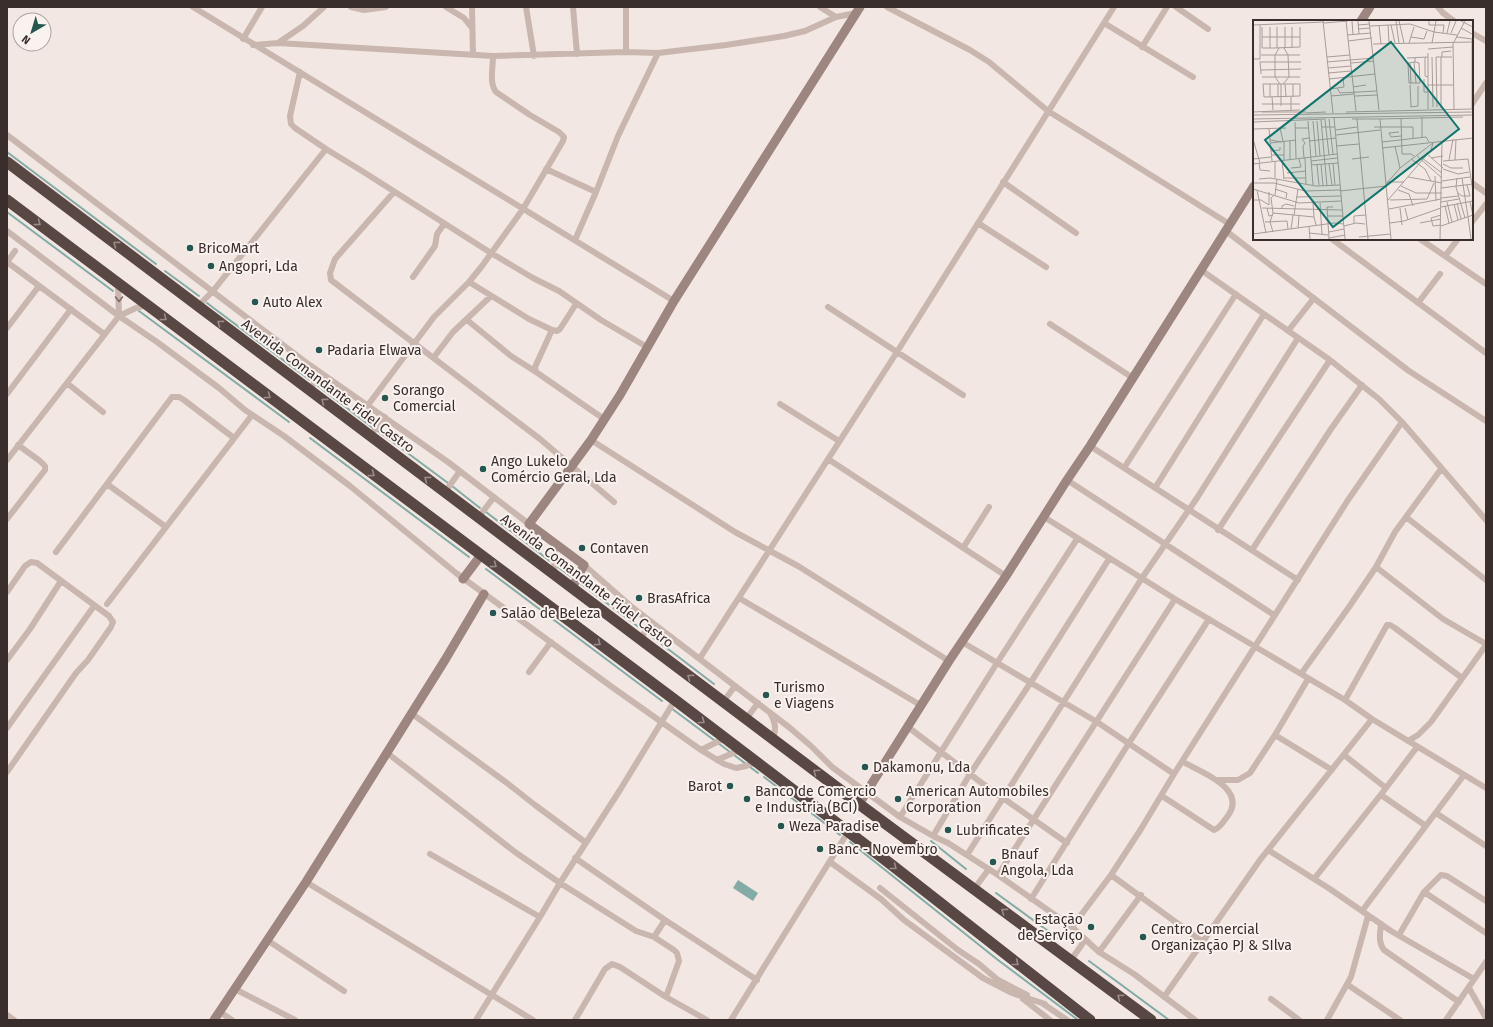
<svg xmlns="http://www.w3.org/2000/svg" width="1493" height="1027" font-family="'Fira Sans',sans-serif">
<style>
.water{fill:#83aca7}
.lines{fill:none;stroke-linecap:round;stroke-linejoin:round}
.stream{stroke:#83aca7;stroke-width:2}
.street{stroke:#c9b6ae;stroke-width:6}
.secondary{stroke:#9d8580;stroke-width:9}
.highway{stroke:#594744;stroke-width:11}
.oneway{stroke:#998b88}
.oneway2{stroke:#7a6b66}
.poi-dot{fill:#255751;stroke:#f9f2ee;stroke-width:1.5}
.labels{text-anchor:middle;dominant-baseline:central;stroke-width:4;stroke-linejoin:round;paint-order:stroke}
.poi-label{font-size:14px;fill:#392e2c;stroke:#f9f2ee;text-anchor:start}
.street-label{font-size:14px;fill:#392e2c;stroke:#f9f2ee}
.inset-road{fill:none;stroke:#a89d99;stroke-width:1}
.view{fill:#0f766e;fill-opacity:0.15;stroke:#0f766e;stroke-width:2}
.inset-edge{fill:none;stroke:#392e2c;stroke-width:2}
</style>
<rect width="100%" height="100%" fill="#f2e7e2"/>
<path class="water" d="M738 880 758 893 753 901 733 888Z"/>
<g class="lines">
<path class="stream" d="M7 152 156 264
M7 212 113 291
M165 271 199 296
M207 303 310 380
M139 311 289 422
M317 385 373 428
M378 431 448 483
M310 438 469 557
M452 486 480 508
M486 512 550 561
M558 567 573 578
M486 569 662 701
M580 583 640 628
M651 636 714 684
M671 708 730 752
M734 755 746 764
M750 767 758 773
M764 777 840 835
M931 841 966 869
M850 842 998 960 1078 1020
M996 893 1059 939
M1089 961 1169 1020"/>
<path class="street" d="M193 7 674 301
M351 7 364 10 386 7
M446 7 464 18 472 28
M472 7 473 55
M526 7 534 56
M573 7 577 54
M820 7 836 17
M887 7 970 50 989 62 1048 111 1231 225
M1176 7 1208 29
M1438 7 1443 13 1454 21
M1104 23 1193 77
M1472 33 1486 41
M243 39 262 7
M278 43 303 26 324 7
M253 45 278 43 493 56 626 52 658 53 726 45 784 36 805 31 836 17 856 13
M1142 47 1167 7
M626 52V7
M300 72 290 116 291 124 295 128 326 149 362 171 491 253 533 278 559 291 601 320 647 347
M1472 104 1486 83
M7 135 304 361 448 462 529 524
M546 169 596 192
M1003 182 1076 233
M1472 183 1486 193
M394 192 335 259 330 273 331 280 540 439 614 502
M1472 222 1486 204
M978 223 1046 267
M7 231 119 316 157 342 219 388 245 410 284 436 350 486 456 573 612 687 701 750 724 764 736 768 746 766 756 762
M1226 231 1409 371 1486 421
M1332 239 1486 353
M1420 239 1486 284
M575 240 596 192 618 136 658 53
M1445 256 1458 239
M7 262 104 334
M7 262 15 251
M1201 270 1330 360 1379 399 1402 422 1486 520
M413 277 435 246 437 234 444 224
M118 284 119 316
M1418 303 1440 274
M198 306 213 291 326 149
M828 307 963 395
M467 320 511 356 536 372 535 367 552 330 529 319 469 282
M1050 324 1133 378
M7 328 39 286
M552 330 557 331 560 329 576 304
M1288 331 1314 298
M434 357 453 332 491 296
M536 372 604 419
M67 383 103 412
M309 390 321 374
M7 394 71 309
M780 404 839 441
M368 405 434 317 469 282 482 266 523 209 563 141 564 137 559 132 530 115 496 92C489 83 493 68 493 56
M370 436 385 417
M591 440 735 532 798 566 949 661
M1090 446 1298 580
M828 459 1006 576
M7 460 119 316 136 308 147 305
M1124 468 1236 294
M1067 480 1274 615
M107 484 166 527
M1155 488 1264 314
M445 492 460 471
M1044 517 1175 599 1345 700 1372 719 1486 788
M1406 517 1486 580
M478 518 494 497
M7 519 45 470V466L40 461 18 445
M1218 530 1330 360
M963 548 989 507
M1252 550 1331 429 1362 385
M56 552 172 397H179L184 400 234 438
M584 565 633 608 790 728 811 746 832 767 900 817 933 836 948 843 998 875 1072 927 1099 952 1134 974 1195 1020
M1376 567 1443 619 1486 644
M554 575 555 543
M7 592 25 566 31 562 37 563 109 616 113 622 111 627 88 660 76 673 7 772
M739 598 922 706
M107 604 252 415
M640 639 652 622
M962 642 1097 722 1174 774
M700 658 897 352 1114 7
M7 660 30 629 61 581
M529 672 551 642
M1301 674 1349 607 1376 567 1395 532 1441 469
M1345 700 1387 625H1390L1395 628 1462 678
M723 702 735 686
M411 713 507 783 535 805 585 842
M771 715C776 723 776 731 773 739
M746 719 758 703
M908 727 987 787 1003 798 1067 843
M7 728 94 606
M1275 735 1332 770
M1408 741 1418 735 1431 722 1486 645
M701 750 725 738
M386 752 515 852 560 883 636 931 654 937 674 950 677 953 679 961 666 997
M1344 755 1386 788
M717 760 740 750
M1217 780H1238L1250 773 1275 735 1308 679
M1381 795 1426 826
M1162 796 1214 830C1220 828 1223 822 1227 817 1249 789 1201 772 1183 762
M1436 813 1486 846
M900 817 997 663 1077 539
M933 836 970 774 1031 682 1109 559
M1268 850 1330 889 1391 931 1474 979
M430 854 540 917
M967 855 1142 578 1197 498 1298 338
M575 858 665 920 757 980
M830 862 881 899 904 920 983 978 1012 993 1045 1004
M998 875 1175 599
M1111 875 1203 942
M1314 879 1386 788 1417 747
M306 882 533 1020
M880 888 958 950 979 964 998 980 1027 995
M974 889 989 869
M1424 892 1486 933
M1031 899 1129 743 1209 619
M1362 911 1464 775
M1381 924C1380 934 1378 942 1384 950L1459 1002
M1072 927 1111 875 1141 829 1174 774 1348 500 1402 422
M1399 935 1424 892 1441 875 1447 876 1486 901
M654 937 665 920
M267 940 344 991
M1099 952 1141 895
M1071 960 1085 940
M1348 985 1400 1020
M1469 988 1486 1018
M235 989 295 1020
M1164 997 1260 860 1372 719
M1023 999 1050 1020
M1271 999 1299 1020
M1042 1003 1067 1020
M220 1012 232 1020
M7 1015 14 1020
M476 1020 540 917 560 883 620 790 675 700
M575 1020 605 969 612 964 620 967 666 997 707 1020
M731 1020 848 832
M1327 1020 1351 977 1368 916
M1446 1020 1486 962"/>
<path class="secondary" d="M1361 21 1370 7
M463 579 481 555
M572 588 584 565 529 524 591 440 620 395 674 301 860 7
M859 804 949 661 1006 576 1067 480 1090 446 1254 186
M214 1020 306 882 445 660 484 594"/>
<path class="highway" d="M7 162 859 804 1151 1020
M7 200 675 700 888 862 1090 1020"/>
</g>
<defs><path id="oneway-chevron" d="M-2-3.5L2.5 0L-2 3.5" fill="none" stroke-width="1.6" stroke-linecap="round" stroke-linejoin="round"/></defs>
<g class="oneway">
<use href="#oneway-chevron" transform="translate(38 223) rotate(37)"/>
<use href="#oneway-chevron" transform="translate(116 244) rotate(-143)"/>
<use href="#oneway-chevron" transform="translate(164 318) rotate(37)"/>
<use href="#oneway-chevron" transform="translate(220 323) rotate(-143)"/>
<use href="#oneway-chevron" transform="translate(268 396) rotate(37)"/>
<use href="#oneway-chevron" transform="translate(324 401) rotate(-143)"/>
<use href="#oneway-chevron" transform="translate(372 474) rotate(37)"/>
<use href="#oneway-chevron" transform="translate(427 479) rotate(-143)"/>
<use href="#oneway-chevron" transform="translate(494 565) rotate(37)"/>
<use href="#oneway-chevron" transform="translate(598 643) rotate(37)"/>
<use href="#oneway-chevron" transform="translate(690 677) rotate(-143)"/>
<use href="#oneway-chevron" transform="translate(702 721) rotate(37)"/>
<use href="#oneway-chevron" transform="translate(816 772) rotate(-143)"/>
<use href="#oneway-chevron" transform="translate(894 867) rotate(38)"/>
<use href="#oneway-chevron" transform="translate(1004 911) rotate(-144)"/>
<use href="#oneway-chevron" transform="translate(1016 963) rotate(38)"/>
<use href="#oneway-chevron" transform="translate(1120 997) rotate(-143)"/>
</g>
<use class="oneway2" href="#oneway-chevron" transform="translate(119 299) rotate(90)"/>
<g class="poi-dot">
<circle cx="190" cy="248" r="4"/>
<circle cx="211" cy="266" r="4"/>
<circle cx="255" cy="302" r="4"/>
<circle cx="319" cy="350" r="4"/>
<circle cx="385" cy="398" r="4"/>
<circle cx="483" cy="469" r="4"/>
<circle cx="582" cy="548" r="4"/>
<circle cx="639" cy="598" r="4"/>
<circle cx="493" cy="613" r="4"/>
<circle cx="766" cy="695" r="4"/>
<circle cx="865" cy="767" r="4"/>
<circle cx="730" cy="786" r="4"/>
<circle cx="747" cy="799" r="4"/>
<circle cx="898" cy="799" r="4"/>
<circle cx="781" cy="826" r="4"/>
<circle cx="948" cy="830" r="4"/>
<circle cx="820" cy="849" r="4"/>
<circle cx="993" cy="862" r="4"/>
<circle cx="1091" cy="927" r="4"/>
<circle cx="1143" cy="937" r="4"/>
</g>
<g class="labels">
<g class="poi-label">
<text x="198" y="248">BricoMart</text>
<text x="219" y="266">Angopri, Lda</text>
<text x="263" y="302">Auto Alex</text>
<text x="327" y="350">Padaria Elwava</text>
<text x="393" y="390">Sorango<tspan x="393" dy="16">Comercial</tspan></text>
<text x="491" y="461">Ango Lukelo<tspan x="491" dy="16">Comércio Geral, Lda</tspan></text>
<text x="590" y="548">Contaven</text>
<text x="647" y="598">BrasAfrica</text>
<text x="501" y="613">Salão de Beleza</text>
<text x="774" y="687">Turismo<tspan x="774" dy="16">e Viagens</tspan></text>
<text x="873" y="767">Dakamonu, Lda</text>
<text x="722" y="786" text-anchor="end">Barot</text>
<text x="755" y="791">Banco de Comercio<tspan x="755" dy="16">e Industria (BCI)</tspan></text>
<text x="906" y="791">American Automobiles<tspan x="906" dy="16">Corporation</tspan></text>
<text x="789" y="826">Weza Paradise</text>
<text x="956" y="830">Lubrificates</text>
<text x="828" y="849">Banc - Novembro</text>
<text x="1001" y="854">Bnauf<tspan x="1001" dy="16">Angola, Lda</tspan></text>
<text x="1083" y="919" text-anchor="end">Estação<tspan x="1083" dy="16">de Serviço</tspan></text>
<text x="1151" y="929">Centro Comercial<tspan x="1151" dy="16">Organização PJ &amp; SIlva</tspan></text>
</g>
<g class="street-label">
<text transform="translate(328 386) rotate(37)">Avenida Comandante Fidel Castro</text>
<text transform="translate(587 581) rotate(37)">Avenida Comandante Fidel Castro</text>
</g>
</g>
<g transform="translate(1253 20)">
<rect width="220" height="220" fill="#f2e7e2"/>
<path class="inset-road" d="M70 1 80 93M93 1 103 91M99 1 100 15M105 1 106 14M116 1 126 90M143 1 146 23M146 1 151 23M176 1V5H191L190 13M208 1 220 7M71 3 95 1M0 5 71 2M105 5 117 4M126 5 128 24M135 5 136 23M138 5 142 23M117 6 157 4 181 12 204 15M9 7V28H21L47 27V7M17 7V28M24 7V28M32 7V28M208 8 219 14M105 9 117 8M194 13 197 1M198 13 203 1M94 15 118 13M9 17H47M158 17 171 19 174 11M203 17 220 19M219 19V89M95 21 119 18M200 22 201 90M201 22 212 1M156 23 161 7M179 23 183 1M120 24 219 22M26 28 22 35V57L27 64M39 28V7M175 29 200 27M175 33V89M8 35H47M74 37 97 35M172 37V56L175 57M179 37 180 87M183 37 184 87M183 37H199M188 37V88M189 37V32L198 31M154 38 175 37M162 38V42L155 43 156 63H167L166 43 162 42M0 39H7V5M97 40 121 38M7 41 8 54M8 42H48M74 42 97 40M161 42 163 63M98 43 121 41M157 43 158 64M75 48 98 46M8 50 48 49M75 53 98 51M9 57H47M76 59 122 54M171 59V72H175M10 64H47V76L11 77ZM17 64V77M25 64V77M28 64V86M30 64 36 57 35 35 31 28M32 64 33 77M40 64V77M157 65 158 87M175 65H200M100 67 113 65M84 68 87 73 124 71M77 69 91 67 90 58M78 76 101 74M102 76 124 75M19 77 20 90M38 77V90M9 84H47M158 87 165 86V66M0 92 47 90M9 92H53M93 92 220 89M53 93 73 92M0 95 220 92M81 97 92 219M0 99 220 95M76 99 80 134M99 99H127L138 219M104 99 115 219M127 99 210 97M148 99 149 134H158L161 136M68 100 74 166M72 100 76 135M55 101 60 165M60 101 63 136M64 101 67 136M0 102 73 99M42 102 43 138M69 107H82M121 107H160V118M27 108 30 121M42 108H55M0 109 33 108M16 109 19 141M82 110 104 107M146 112 136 113 138 117 148 116M83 115 127 110M169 117V97M0 119 7 143M17 120 29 122M31 121V140M37 121V139M56 121 83 118M129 122 173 117 176 122M17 123 43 120M52 123 49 119 56 118M83 126 106 124M142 126 147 148M129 128 220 118M18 131 27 130V127M173 133 190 148M18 135H31M163 135 189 158M51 138 50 126 52 123M52 138 53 164M169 138 189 153M178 138 190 136M0 139 18 137M99 139 116 137M158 139 172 149 178 161M29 140 31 159M196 140 200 119M202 140 203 119M58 141 84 138M190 141 215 139 220 172M6 143 7 150 17 151M80 143 82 165M0 144 84 134M68 144 70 166M76 144 79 165M190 144 198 148H210M58 145 85 143M64 145 66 165M38 148 48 147 46 139M190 149 205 154 216 152M34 153 53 151M182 156 183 181M155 157 189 163M22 158V141M30 158H53M204 158 203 167 212 198M209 158 215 197M6 159 17 158 63 166 87 165M189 161 217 157M134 162H151M0 163H21L52 171 87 170M133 164 147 148 180 123M148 166 163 173H189M188 168 220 164M0 169 46 183 88 181M22 169 34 173 33 178M4 170 13 213M145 170 156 174 160 186M87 171 133 166M16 172V185M205 173 209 176H217L214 165M22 175 24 159M43 177 88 176M188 178 205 176M0 180H8L16 185M135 180 178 130 180 123M137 180 174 179 181 163M188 182 206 179M194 182 199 202M217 182 220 195M60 183 61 197M67 183 69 214M204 183 208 199M201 184 205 200M192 186 196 203M188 187 220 181M9 188 89 190M14 188 16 196 20 195M147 188 149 205M152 188 155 200M29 189V186L33 184 41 186M136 189 188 179M20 193 61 197 63 205M41 195 45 169M75 196H90M215 197 218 219M12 202 34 201 35 209M101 203V196L113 195M137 203 151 201 188 188M167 203 188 199M188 205 180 206 178 198 188 195M91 206 103 203 112 204M188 206 220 195M56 207 57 219M45 208 46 196M38 209 40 195M20 212 17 202 20 193 18 178 21 175M76 212 91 209M56 213 75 215M0 214 81 203 91 204M106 217 138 214M76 218 92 215M76 219 74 187H80M187 219 189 121"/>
<path class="view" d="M138 22 206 109 80 207 12 120Z"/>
<rect width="220" height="220" class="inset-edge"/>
</g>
<rect width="1493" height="1027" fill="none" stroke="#392e2c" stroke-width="16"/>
<g transform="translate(32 32) rotate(218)"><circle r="19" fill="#f9f2ee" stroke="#aca4a0"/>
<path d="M0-3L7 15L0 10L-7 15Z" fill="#255751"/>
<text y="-6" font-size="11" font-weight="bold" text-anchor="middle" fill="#392e2c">N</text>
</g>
</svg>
